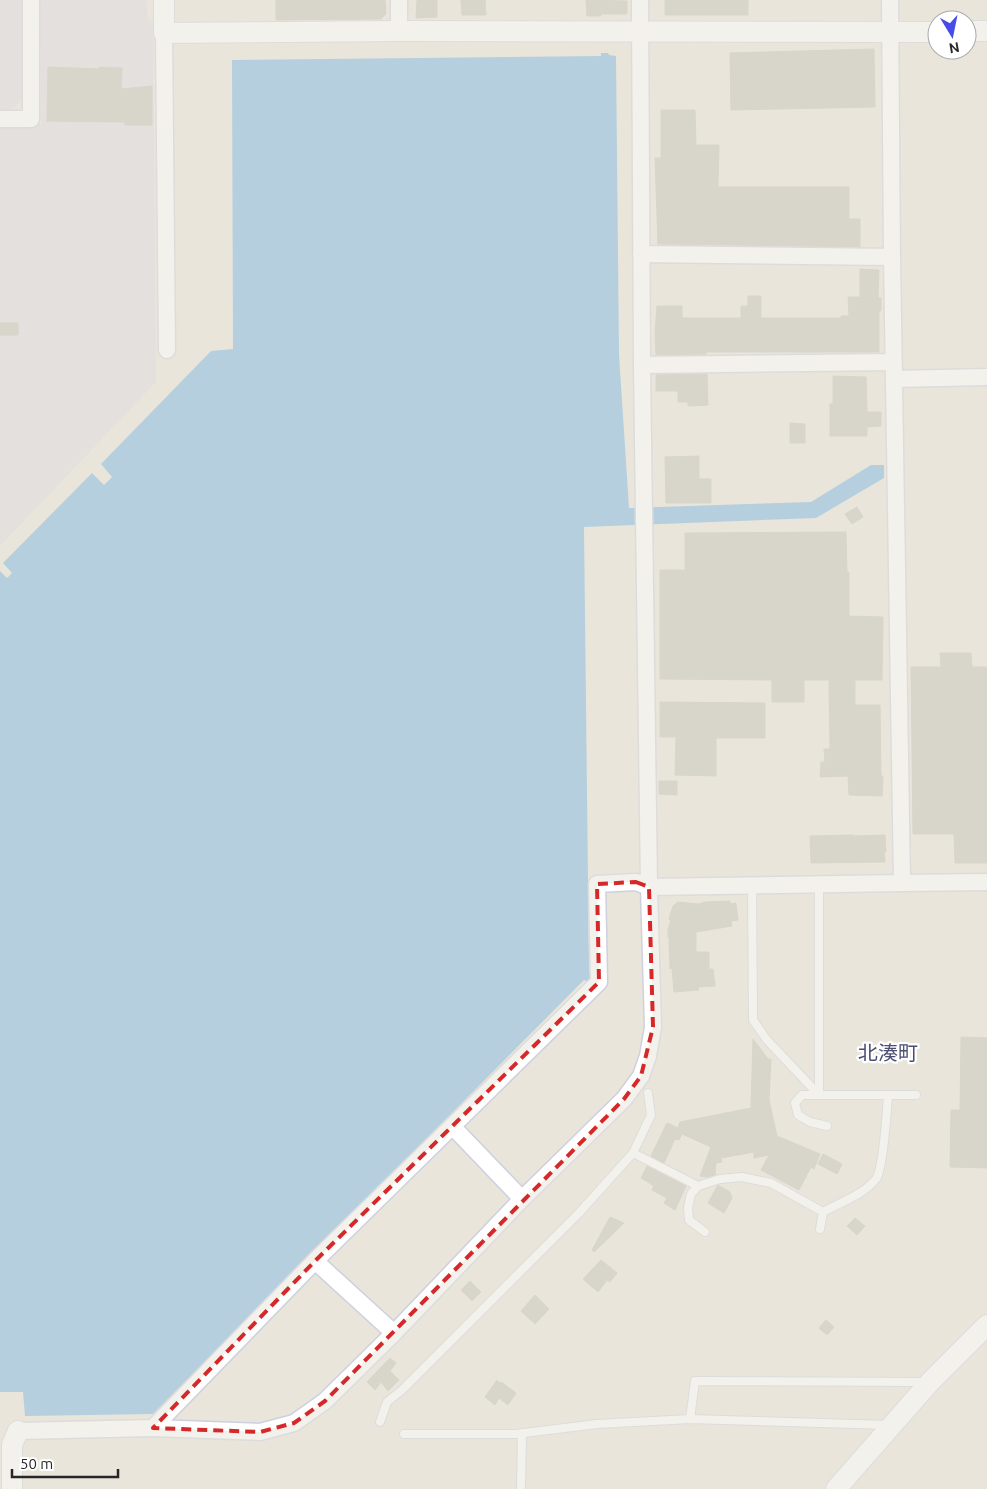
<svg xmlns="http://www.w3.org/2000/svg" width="987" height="1489" font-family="Ubuntu,'Noto Sans JP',sans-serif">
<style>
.industrial{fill:#dddae1}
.water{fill:#75b4e3}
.building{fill:#c4c1b9;stroke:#c3c0b4}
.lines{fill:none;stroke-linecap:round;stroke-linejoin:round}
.service-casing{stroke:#cfd0df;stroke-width:10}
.minor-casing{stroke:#cfd0df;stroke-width:19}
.tertiary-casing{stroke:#cfd0df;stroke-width:22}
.service{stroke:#fff;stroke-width:8}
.minor{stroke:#fff;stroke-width:16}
.tertiary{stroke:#fff;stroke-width:20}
.marked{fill:none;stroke:#d62828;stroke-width:4;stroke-dasharray:10 6;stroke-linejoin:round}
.labels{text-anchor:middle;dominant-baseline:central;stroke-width:4.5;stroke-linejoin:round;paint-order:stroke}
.quarter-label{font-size:20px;fill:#4c4d73;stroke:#fff}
</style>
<rect width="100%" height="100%" fill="#e9e5da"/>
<path class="industrial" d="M0 0H22L23 100 11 109 0 110Z
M40 0H147L148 20 153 21 156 382 0 546V125L41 124Z"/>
<path class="water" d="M601 53H608L609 55 616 56 619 355 629 508 811 502 871 465H884V478L816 518 584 527 589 970 595 974 588 982 584 980 153 1414 25 1416 23 1392H0V571L7 578 12 573 3 563 92 473 104 485 112 477 101 464 211 351 233 349 232 60 601 56Z"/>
<path class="building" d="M276 0H385L386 14 381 19 276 20Z
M417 0H437V17L416 18Z
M461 0H485L486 15H462Z
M586 0 627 1V14H601V16H587Z
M665 0H748V15H665Z
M874 49 875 107 731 110 730 53Z
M48 67 99 69V67L122 68 121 89 152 86V125H125V122L47 121Z
M661 110H695L696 145H719L718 187H849V219H860V247L658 244 655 158H661Z
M860 269 879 270 878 298H881V311H879V352H706V354L656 355 655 334 657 306H682V318H741V306H748V296H761V318H841V316H849L848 297H860Z
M0 323H18V335H0Z
M707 374 708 405 688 406V402H678V391H656V375Z
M833 376 866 377 867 412H881V426L867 427V436H830V404H833Z
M790 423 805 424V443H790Z
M699 456V479H711V503H666L665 457Z
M857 507 863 517 852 524 845 514Z
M846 532 847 572H849V616L883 617 882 680H855V705H880L881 776H883L882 796 849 795 848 776 820 777 821 762H825L824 749H830L829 680H804V702H772V680L660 679V570H685V533Z
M940 653H971L972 667H987V863H955L954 834H913L911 667H941Z
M660 702 765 703V738H716V776L675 775 676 737H660Z
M659 781H677V795L659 794Z
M854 835V836L885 835 886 852H884L885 862 811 863 810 836Z
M730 901V904L736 903 738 920 731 921 732 926 696 932V952H709V969H713L715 986 698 987 699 990 674 992 672 968 670 969 669 937H668V930L671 920 669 919 673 906 678 902 699 904 705 902Z
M961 1037 987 1038V1168L950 1167 951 1110H960Z
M753 1039 768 1059H771L769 1100 777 1136 820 1154 814 1169 811 1167 799 1190 761 1170 769 1155 754 1158V1152L721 1158 722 1162 716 1163 715 1175 707 1177 700 1176 711 1147 682 1134 679 1140 675 1139 664 1163 651 1156 667 1123 678 1128 680 1122 751 1108Z
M823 1154 842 1164 837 1174 818 1164Z
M647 1166 686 1186 675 1210 664 1203 667 1198 652 1190 654 1186 641 1178Z
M718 1185 730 1192 732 1198 724 1213 708 1203Z
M610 1217 624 1223 594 1252 592 1250Z
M855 1218 865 1226 857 1235 847 1226Z
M601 1260 617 1273 610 1282 607 1280 598 1292 583 1279Z
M470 1281 481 1292 472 1301 461 1290Z
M535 1295 549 1309 535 1324 521 1311Z
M826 1320 834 1327 827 1335 819 1328Z
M390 1358 396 1363 390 1371 399 1380 388 1391 381 1382 375 1390 367 1382Z
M497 1380 500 1383 501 1382 516 1393 508 1405 499 1398 495 1405 485 1397Z"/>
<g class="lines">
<g class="service-casing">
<path id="service" d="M752 885 753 1020 767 1040 819 1095
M819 1095V884
M827 1126 810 1122 798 1115 795 1103 802 1095H916
M633 1153 698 1186
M823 1212C841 1202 863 1195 876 1179 883 1169 887 1110 888 1095
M705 1232 689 1220 688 1208 691 1194 698 1186 720 1179 742 1177 771 1183 823 1212 820 1229
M690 1419 695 1381 926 1382
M380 1422 387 1402 402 1390 579 1213 633 1153 651 1115 648 1093
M404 1434H516L597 1424 690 1419 889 1425
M521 1489 522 1433"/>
</g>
<g class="minor-casing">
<path id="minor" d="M890 0 892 257 902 883
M399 31V0
M164 33 167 350
M0 119H31V0
M641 254 892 257
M642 365 893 362
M894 379 987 377
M453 1127 522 1199
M315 1261 394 1333
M153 1428 315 1261 599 982 597 884 636 882 649 887 902 883 987 882
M18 1431 153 1428 260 1432 294 1423 325 1401 394 1333 522 1199 624 1099 641 1076 648 1056 653 1027 649 887 642 365 640 0"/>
</g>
<g class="tertiary-casing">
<path id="tertiary" d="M164 0V33L399 31 937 32
M967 31H987
M12 1489V1445L18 1431
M836 1489 930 1382 987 1325"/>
</g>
<use href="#service" class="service"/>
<use href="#minor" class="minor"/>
<use href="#tertiary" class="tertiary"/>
</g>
<path d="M0 0H987V1489H0ZM636 882 649 887 653 1027 641 1076 624 1099 325 1401 294 1423 260 1432 153 1428 315 1261 599 982 597 884Z" fill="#e9e5da" fill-opacity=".55" fill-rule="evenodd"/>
<path class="marked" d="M636 882 649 887 653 1027 641 1076 624 1099 325 1401 294 1423 260 1432 153 1428 315 1261 599 982 597 884Z"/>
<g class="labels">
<g class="quarter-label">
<text x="888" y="1052">北湊町</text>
</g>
</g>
<g transform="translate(952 35) rotate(170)"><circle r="24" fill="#ffffff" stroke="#a9a9a9"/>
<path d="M0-4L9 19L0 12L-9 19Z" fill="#464be9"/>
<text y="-8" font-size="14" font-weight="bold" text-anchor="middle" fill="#272727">N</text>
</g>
<path d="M12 1469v8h106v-8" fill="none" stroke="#272727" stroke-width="2.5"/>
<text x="20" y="1469" font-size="15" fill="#272727" stroke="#ffffff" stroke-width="4" paint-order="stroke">50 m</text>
</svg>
